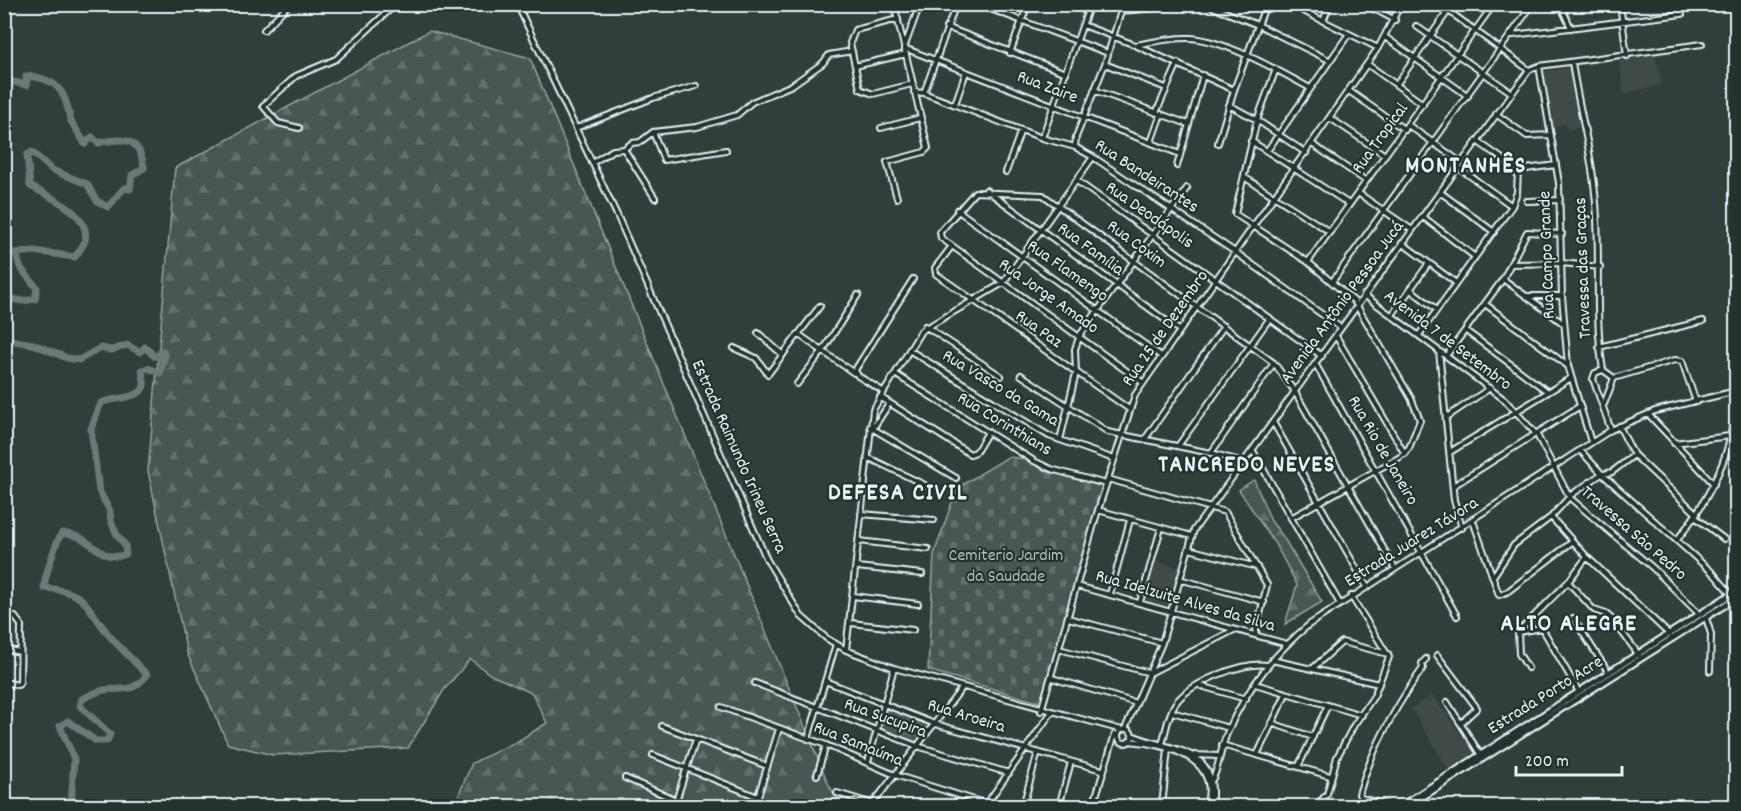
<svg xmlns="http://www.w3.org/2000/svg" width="1741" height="811" font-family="Dekko,sans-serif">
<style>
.built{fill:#3f4b46}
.forest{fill:url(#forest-firs);stroke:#98a4a4;stroke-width:1.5}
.cemetery{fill:url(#cemetery-stones);stroke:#98a4a4;stroke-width:1.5}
.park{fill:url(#park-crowns);stroke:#98a4a4;stroke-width:1.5}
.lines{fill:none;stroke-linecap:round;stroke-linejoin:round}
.river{stroke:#6d7978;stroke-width:7}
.minor-casing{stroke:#e8f1f8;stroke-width:8}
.major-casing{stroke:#e8f1f8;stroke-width:9}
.minor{stroke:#26332d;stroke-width:4}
.major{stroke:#26332d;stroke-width:4.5}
.labels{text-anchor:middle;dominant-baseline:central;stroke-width:4.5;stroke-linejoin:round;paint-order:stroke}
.street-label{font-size:18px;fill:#e8f1f8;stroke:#26332d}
.park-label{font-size:18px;fill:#b0bbbe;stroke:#26332d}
.district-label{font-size:24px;font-weight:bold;letter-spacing:1.5px;fill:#e8f1f8;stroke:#26332d}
</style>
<defs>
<pattern id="forest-firs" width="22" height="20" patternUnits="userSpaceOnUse" patternTransform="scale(1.5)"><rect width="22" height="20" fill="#495651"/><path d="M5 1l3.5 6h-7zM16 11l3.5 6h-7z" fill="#636f6b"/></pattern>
<pattern id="cemetery-stones" width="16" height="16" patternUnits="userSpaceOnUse" patternTransform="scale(1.5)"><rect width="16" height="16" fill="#495651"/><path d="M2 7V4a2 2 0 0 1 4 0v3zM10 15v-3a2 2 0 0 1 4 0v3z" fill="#636f6b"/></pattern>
<pattern id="park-crowns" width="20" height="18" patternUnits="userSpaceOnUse" patternTransform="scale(1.5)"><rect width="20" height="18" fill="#495651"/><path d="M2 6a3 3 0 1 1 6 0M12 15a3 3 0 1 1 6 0" fill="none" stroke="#636f6b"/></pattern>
</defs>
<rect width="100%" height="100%" fill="#323e39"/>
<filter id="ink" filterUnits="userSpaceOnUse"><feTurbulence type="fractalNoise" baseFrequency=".0167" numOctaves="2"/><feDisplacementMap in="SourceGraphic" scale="12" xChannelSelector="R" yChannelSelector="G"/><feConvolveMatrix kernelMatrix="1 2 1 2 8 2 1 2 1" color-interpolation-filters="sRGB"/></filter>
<g filter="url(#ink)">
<path class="built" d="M1655 55 1662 85 1624 93 1619 60Z
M1569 68 1579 128 1568 129 1565 124 1551 127 1543 71Z
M1156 561 1179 568 1168 606 1144 600Z
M1432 695 1475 753 1449 770 1411 709Z"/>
<path class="forest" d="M429 31 530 58 828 783 841 806H454L472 763 518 741 547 723 532 693 491 675 470 659 444 690 408 748 273 755 228 744 187 653 148 471 175 168Z
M1254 480 1271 521 1282 535 1322 602 1285 624 1297 585 1277 547 1239 490Z"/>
<path class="cemetery" d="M1008 457 1025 459 1044 470 1103 487 1041 703 928 670 934 554 957 488Z"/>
<path class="park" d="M887 707 931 724 916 744 880 730Z"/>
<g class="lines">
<path class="river" d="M4 80 27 85 26 76C56 78 66 90 70 120 71 121 84 142 85 144L92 137 98 143C124 137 140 137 144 168L132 175 130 189 124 188 108 207 97 201 87 184 52 170 32 152 27 155 30 186C49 197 91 213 85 240 84 246 78 252 75 257L34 251 16 253 20 267 37 288 35 299 22 301 4 297
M4 336 9 340 33 344 67 358 79 360 100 348 112 350 127 345 140 352 145 347 154 356 160 357V352L163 351 165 356 160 373 148 368 142 370C142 375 145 380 144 385 142 400 112 397 101 403L91 429 99 491 110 511 111 521 117 535 125 545 126 554C107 562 96 547 81 538 75 535 68 534 62 533 56 541 44 579 44 588 87 591 85 605 108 634 120 648 134 661 147 675 132 693 126 688 104 690 97 691 89 696 82 699L80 706 110 734 107 741H96L68 721 60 726 74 759 71 806"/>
<g class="minor-casing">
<path id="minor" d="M517 4 617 215 767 560 801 616 826 638 846 650 894 668 1122 730
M894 4 928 148 924 152 887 162 897 198
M920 4 904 48 1180 154
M977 4 1108 53
M1070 4 1087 12
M1205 4 1258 25 1329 60
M1289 4 1378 48
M1365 4 1395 20
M1439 4 1529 70
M1560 4 1571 28
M1620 4 1627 56
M1121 11 1204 4
M898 19 855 30 850 43 860 89 873 94 912 84
M1323 21 1330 4
M1083 25 1135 45 1234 90
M1416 26 1512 93
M946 27 1066 73
M264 30 289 4
M1513 35 1682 14
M1385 37 1468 96
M1135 45C1153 42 1172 37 1190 38 1225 40 1279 71 1310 88
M1010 53 1028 4
M1572 62C1578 106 1591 149 1595 193 1602 252 1593 311 1603 370L1595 373 1593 379 1611 430
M1105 64 1166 88
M1367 64 1423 104
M855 66 906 54
M1539 66 1559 183 1562 296 1568 366 1591 442
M1276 69 1257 120 1235 214 1308 262 1354 301 1411 398 1420 420 1409 448 1400 457 1291 518
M1396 85 1453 4
M1094 90 1188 124
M1349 91 1405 130
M914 92 924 93 1042 138 1075 147 1093 157 1235 252 1341 328
M924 93 956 4
M955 104 966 72
M1229 105 1257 120 1306 153
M1156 113 1178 63
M1496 114 1527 136 1551 135
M1330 118 1385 155
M1408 125 1462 163
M299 128 278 123 263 106 296 76 336 59 396 4
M576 128 653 98 696 86
M881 128 920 118
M653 132 664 160 726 150
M1042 138 1090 4
M1251 141 1349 204
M1477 141 1518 170
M1151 142 1161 114
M1218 143 1234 90 1266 4
M1312 144 1366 181
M1075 147 1076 137 1105 64 1121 11 1120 4
M624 149 655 198
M1267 151 1348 35
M592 163 613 150 624 149 632 143 640 142 653 132 697 127 737 115 752 102 792 85 823 63 829 55 852 51
M1177 166 1203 75
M1459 168 1512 206
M1518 170 1556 165
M1006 172 1021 130
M1244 177 1330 232
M1077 181 1322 356
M986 190 1179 330
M1440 192 1494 232
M1358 193 1412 230
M1527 201 1560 200
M957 210 1161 356
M1422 216 1475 257
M1402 243 1456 283
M952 246 935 268 936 274 1129 409
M1308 262 1494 4
M1511 264 1562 263 1600 267
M1503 279 1564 324
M1332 282 1527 12
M1410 289 1437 310
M1364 295 1505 400 1537 435 1570 498 1653 568 1700 615
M1527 296H1562
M1485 304 1568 366
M1392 315 1429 263
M925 326 1001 376
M1466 331 1548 392
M758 333 783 355
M798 334 854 373
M1419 335 1512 206 1517 192 1518 170
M1336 336 1405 454
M1599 347 1703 321
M734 348 756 358 768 374 820 306
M909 350 1049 436 1114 459
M1439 351 1454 500 1462 528
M1446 356 1503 279 1527 232 1562 234
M1316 365 1457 616
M1603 370 1614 378 1675 360 1682 361 1696 402
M895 374 1034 461 1051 469 1106 484
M1021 375 1108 432 1211 453 1244 462
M1142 382 941 238 940 232 975 192 1043 195 1274 363 1295 392 1394 567
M797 384 822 352 858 295
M884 392 858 376 855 370 913 279
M880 397 970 454 976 452 988 432
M1604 404 1614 378
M1648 414 1714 484
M1447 417 1490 388
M1273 422 1367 587
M1619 426 1634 455 1697 514
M870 427 956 478
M874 427 889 404
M1145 439 1224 326
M1060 440 1076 373 1075 349 1080 335 1187 188
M1674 443 1730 436
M1178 446 1270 318
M1580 450 1603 475 1714 574 1731 594
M1253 451 1340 604
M1450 452 1571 378
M1211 453 1274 363
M867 457 925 485
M1108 479 1225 512 1267 585 1255 635
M1453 486 1580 406
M1098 510 1192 536
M861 514 934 520
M1551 517 1587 557 1670 635
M1695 517 1724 539
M1473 521 1499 595 1507 592 1572 542
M1677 540C1709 500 1739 445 1733 392
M859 541 928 549
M1189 549 1257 567
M857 567 922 574
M1494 575 1514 545 1551 517 1571 495 1600 475 1612 472 1634 455
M1179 579 1264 602
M1568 582 1594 610 1606 614 1613 620 1639 655
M1077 586 1287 644
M1110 594 1130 520
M853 596 918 604
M1140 602 1161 528
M4 614 15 617 21 625 20 682 18 685 4 682
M1068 618 1162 643
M1573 618 1609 673
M1706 618 1711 634 1710 671
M851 623 913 630
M1518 632 1542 628 1579 692
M4 649 20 652
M1059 649 1150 673 1234 630
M846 650 873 410 921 331 1003 283 1093 157
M1437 655 1477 708 1461 723
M1272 660 1379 684
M1313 668 1342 642 1388 654
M1528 668 1519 654 1518 632 1568 582 1587 557
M1052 678 1136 703
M825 681 935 724 1102 770
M755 683 917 746 1009 773
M1255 684 1362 715
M1201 686 1246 699
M1447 702 1480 754
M721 707 826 745 895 775 987 804
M1041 711 1098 510 1135 395 1378 48 1401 4
M1172 712 1229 728
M1271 723 1313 737
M662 726 767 766
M1125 729 1162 643 1194 530 1529 70 1539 66 1702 44
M1118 736a7 7 0 1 1 14 0a7 7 0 1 1-14 0Z
M1132 735C1172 752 1220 746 1211 806
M808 739 836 644
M1129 741C1165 744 1222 758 1206 806
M1162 744C1166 731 1168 715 1175 704 1189 683 1243 661 1267 665
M1222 745 1330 776
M653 755 758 797
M1195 755 1218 756
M1257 755 1286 694
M868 762 894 668
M1298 767 1328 705
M817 775 826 745
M625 778 690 806
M1212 780C1219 769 1221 745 1228 731 1246 690 1275 652 1310 624L1611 430 1655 411 1736 391
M837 793 880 806
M676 801 696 739
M755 806 779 729
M871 806 962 688
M985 806 1051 713
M1023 806 1038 752
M1059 806 1071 762
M1093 806 1115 734
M1162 806 1168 749
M1316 806 1327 794 1337 757 1354 725 1374 696 1389 657 1351 596
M1390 806 1361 798 1359 794C1372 748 1395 707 1423 668L1422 663 1426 659"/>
</g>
<g class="major-casing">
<path id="major" d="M1401 806 1736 591
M1408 806 1736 598"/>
</g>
<use href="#minor" class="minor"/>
<use href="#major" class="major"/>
</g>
</g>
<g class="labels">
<g class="street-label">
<text transform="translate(1047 88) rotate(21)">Rua Zaire</text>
<text transform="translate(1381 139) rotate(-54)">Rua Tropical</text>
<text transform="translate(1146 177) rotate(33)">Rua Bandeirantes</text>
<text transform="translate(1149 216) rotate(35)">Rua Deodápolis</text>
<text transform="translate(1136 245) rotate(36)">Rua Coxim</text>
<text transform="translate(1090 250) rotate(36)">Rua Família</text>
<text transform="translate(1548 255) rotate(-92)">Rua Campo Grande</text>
<text transform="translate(1584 268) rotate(-92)">Travessa das Graças</text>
<text transform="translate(1067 272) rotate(35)">Rua Flamengo</text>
<text transform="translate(1048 297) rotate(35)">Rua Jorge Amado</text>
<text transform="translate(1343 303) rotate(-54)">Avenida Antônio Pessoa Jucá</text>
<text transform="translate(1166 329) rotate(-55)">Rua 25 de Dezembro</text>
<text transform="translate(1038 330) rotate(35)">Rua Paz</text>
<text transform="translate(1447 341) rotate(37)">Avenida 7 de Setembro</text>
<text transform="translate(1000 389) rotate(31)">Rua Vasco da Gama</text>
<text transform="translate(1004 425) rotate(31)">Rua Corinthians</text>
<text transform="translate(1382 451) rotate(60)">Rua Rio de Janeiro</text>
<text transform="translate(738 457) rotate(66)">Estrada Raimundo Irineu Serra</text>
<text transform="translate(1633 534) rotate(41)">Travessa São Pedro</text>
<text transform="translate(1412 543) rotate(-32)">Estrada Juarez Távora</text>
<text transform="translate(1185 602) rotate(16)">Rua Idelzuite Alves da Silva</text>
<text transform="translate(1546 696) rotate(-32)">Estrada Porto Acre</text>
<text transform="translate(966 717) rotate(17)">Rua Aroeira</text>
<text transform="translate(885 719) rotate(20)">Rua Sucupira</text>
<text transform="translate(858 745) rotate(22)">Rua Samaúma</text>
</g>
<g class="park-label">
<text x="1006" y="556">Cemiterio Jardim<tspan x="1006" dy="21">da Saudade</tspan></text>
</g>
<g class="district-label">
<text x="1466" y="167">MONTANHÊS</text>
<text x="1247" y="466">TANCREDO NEVES</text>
<text x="898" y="494">DEFESA CIVIL</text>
<text x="1569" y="625">ALTO ALEGRE</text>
</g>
</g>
<rect width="1741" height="811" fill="none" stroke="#26332d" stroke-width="24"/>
<rect x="12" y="12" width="1717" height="787" fill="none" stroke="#e8f1f8" stroke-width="2" filter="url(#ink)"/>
<path d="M1516 766v9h106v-9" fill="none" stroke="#e8f1f8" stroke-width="3"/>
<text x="1525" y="766" font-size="18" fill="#e8f1f8" stroke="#26332d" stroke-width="4.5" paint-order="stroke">200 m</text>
</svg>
